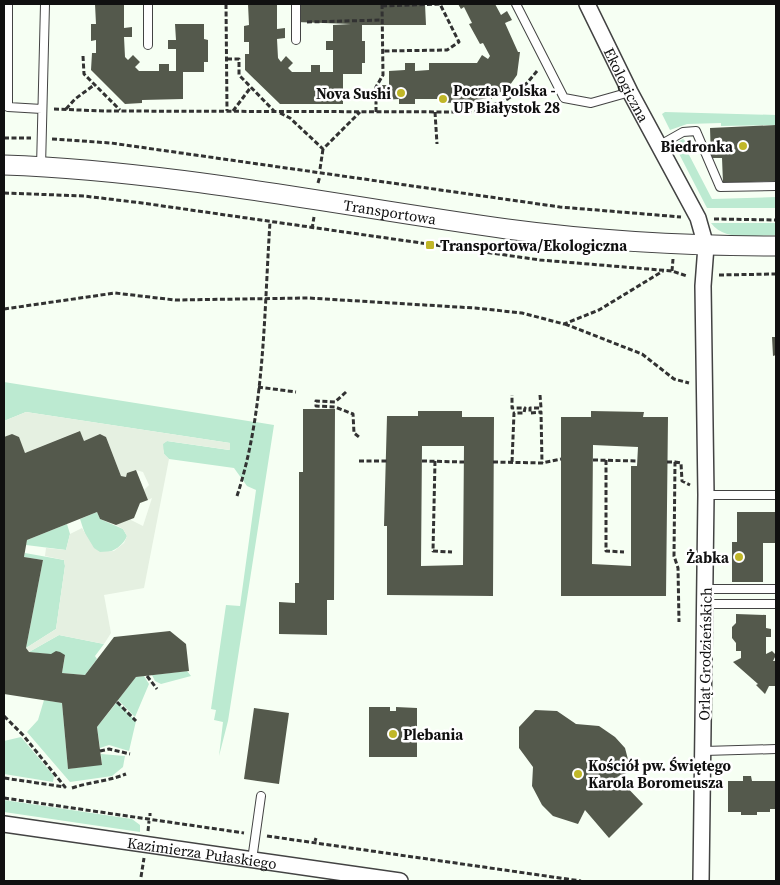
<svg xmlns="http://www.w3.org/2000/svg" width="780" height="885" font-family="'Source Serif 4',serif">
<style>
.green{fill:#bcead1}
.plaza{fill:#e5f0e1}
.building{fill:#54594c;fill-rule:evenodd}
.lines{fill:none;stroke-linecap:round;stroke-linejoin:round}
.service-casing{stroke:#434343;stroke-width:10}
.minor-casing{stroke:#434343;stroke-width:18}
.tertiary-casing{stroke:#434343;stroke-width:21}
.path{stroke:#323232;stroke-width:3;stroke-dasharray:5 2.5;stroke-linecap:butt}
.service{stroke:#fff;stroke-width:8}
.minor{stroke:#fff;stroke-width:15}
.tertiary{stroke:#fff;stroke-width:19}
.poi-dot{fill:#c0b728;stroke:#fff;stroke-width:2}
.labels{text-anchor:middle;dominant-baseline:central;stroke-width:5;stroke-linejoin:round;paint-order:stroke}
.street-label{font-size:15px;fill:#101010;stroke:#fff}
.poi-label{font-size:15px;font-weight:bold;fill:#101010;stroke:#fff;text-anchor:start}
</style>
<rect width="100%" height="100%" fill="#f6fff3"/>
<path class="green" d="M665 112 776 115V125L721 126V123L687 124 670 130 662 114Z
M683 139 693 147 687 151 712 199 776 197V208H707L674 144Z
M711 223H776V235C755 235 725 242 711 223Z
M4 382 274 425 228 721 219 756 223 722 214 720 216 710 211 709 226 605 240 606 256 490 247 486 234 468 169 459 164 454 162 444 167 441 229 450 230 443 26 412 4 421Z
M97 512 100 519 123 529 127 536C123 547 105 559 94 549 87 542 83 528 80 519Z
M67 524 70 534 66 550 26 545 27 540Z
M25 553 64 560 65 566 56 629 26 648 43 560 24 557Z
M59 635 104 644 95 656 97 659 85 675 62 673 65 656 29 652Z
M187 671 191 676 161 684 155 681 152 675Z
M144 676 149 684 135 717 118 700 136 677Z
M44 700 62 703 68 769 102 764 101 754 125 756 123 767 112 776 70 782 27 732 38 720Z
M117 702 136 721 129 751 109 745 100 748 97 727Z
M21 737 54 776 53 782 4 774V741Z
M4 800 132 819 140 825V832L4 812Z"/>
<path class="plaza" d="M26 412 230 443V450L167 441 163 444 164 454 169 459 144 588 104 595 111 633 104 644 59 635 29 652 26 648 56 629 65 566 64 560 45 556 46 548 66 550 70 534 82 528 94 548 100 552 114 551 124 543 127 536 123 529 116 525 129 519 143 526 152 498 148 500 144 490 149 485 143 472 136 470 128 473 126 477 121 476 106 437 100 434 84 441 79 431 25 453 18 437 12 434 4 437V421Z"/>
<path class="building" d="M95 4H124V28L132 27V37H124L125 57 128 60 133 55 140 62 135 67 139 71H159V64H169V71H176V49H168V40H176L175 24H204V39L208 40V62H204V72H183V99L142 100V103L125 104 91 70 92 53H96V40L91 41V24H96Z
M248 4H277V29L285 28V38L277 39 278 58 281 62 286 56 293 63 288 68 292 72H311V65H320V72H333V50H326V41H333V25L351 24 296 22 291 25V4H425L426 25H362V41H365V63H362V74H343V104H280L245 70V54H249V42H244V26L249 25Z
M458 4H495L501 15 507 11 512 20 505 23 518 52H520L517 75 510 85 491 99V97L478 100V102L439 103V99H415V104H399V99L382 100V85H389V71L405 70V63H415V71L429 70V63H477L482 55 488 59 490 56 483 43 480 44 469 24 472 23 464 7 461 9Z
M776 125V181L723 183 722 158H711L710 128Z
M772 337H776V355L773 356Z
M303 409H335L334 600H327V635L279 634V602L295 603V583H299V472H303Z
M418 411H462V417H494L493 596 387 595V526H384L387 416H418ZM422 446H464L463 565 421 566Z
M591 411 644 412 643 417H668L666 596H561V417H591ZM593 445 638 447 637 466H631V566L592 564Z
M80 431 84 441 100 434 106 437 121 476 126 477 127 473 136 470 148 500 140 503 134 518 116 525 100 519 97 512 27 540 24 557 43 560 26 648 29 652 51 654 56 651 60 652 65 655 62 673 85 675 114 637 170 631 186 644 189 671 136 677 97 727 102 765 68 769 62 703 4 694V437L12 434 19 437 25 453Z
M737 512H776V543H763V582H732V542H737Z
M736 614 766 615V628L771 629V637H766V654L772 651 776 655 773 661H776V686H769L765 694 756 685 758 684 733 662 741 658V651H736V643L732 638V627L736 623Z
M369 707H390V711H396V707L417 708V757H369Z
M254 708 289 713 279 784 244 779Z
M535 710 557 711 576 724 599 726 615 737 625 748 631 771 617 777 643 804 609 838 585 810 578 824 553 816 542 805 532 786 533 767 519 748V727Z
M743 776H751L752 781H776V809H770V812H757V815H741V812H728V781H743Z"/>
<g class="lines">
<g class="service-casing">
<path id="service" d="M8 4V107L42 109
M516 4 564 98 591 103 630 92
M296 40V4
M148 45V4
M660 145 683 132 696 131 720 187 776 186
M41 167 45 4
M706 495H776
M706 589H776
M705 604H776
M704 751 776 749
M252 860 261 796"/>
</g>
<g class="minor-casing">
<g id="minor">
<path id="s1" d="M587 4 630 92 698 218 706 246 703 286 706 495 701 881"/>
<path id="s2" d="M4 824 400 881"/>
</g>
</g>
<g class="tertiary-casing">
<g id="tertiary">
<path id="s3" d="M4 165C173 171 340 206 507 229 597 241 686 246 776 246"/>
</g>
</g>
<path class="path" d="M226 4 227 111
M382 6 440 4 459 42 447 50 382 51
M307 22 382 20
M83 56 84 74 120 110
M227 59H239V75L274 111
M54 109 104 111 480 112 481 107C509 103 520 92 537 71
M66 109 75 99 94 85
M233 111 251 87
M376 112V87L383 75 382 4
M435 112 437 144
M280 113 290 118 323 149 360 112
M4 138H31
M52 139 111 143 560 207 681 217
M320 169 323 149
M318 183 320 176
M4 193 84 196 142 203 540 260 672 271 687 276
M714 219 776 220
M312 229 314 217
M672 271 673 259
M719 275 776 274
M4 309 115 293 175 300 308 298 475 308 522 313 564 324 599 310 663 271
M565 324 642 354 674 379 689 383
M258 387 296 392
M346 392 335 402 316 401V406L335 407 353 414 354 433 359 437
M540 395 541 408H530V413L541 412 542 463
M593 460 637 461
M606 460V551L624 552
M359 461H387
M422 461 464 462
M435 461 433 551 452 552
M493 462 542 463 561 459
M512 462 514 413H524L525 408H512V395
M667 462H675L674 556 678 568 679 622
M675 462 681 463 682 481 690 485
M237 496C265 411 264 312 270 222
M147 676 157 689
M117 702 136 721
M4 716 23 735 65 787 4 778
M100 751 109 749 130 754
M72 788C90 782 109 781 126 774
M4 798 244 833
M150 816V813
M148 831 149 821
M267 836 581 881
M315 841 316 838
M141 877 144 858"/>
<use href="#service" class="service"/>
<use href="#minor" class="minor"/>
<use href="#tertiary" class="tertiary"/>
</g>
<g class="poi-dot">
<circle cx="401" cy="93" r="5"/>
<circle cx="443" cy="99" r="5"/>
<circle cx="743" cy="146" r="5"/>
<rect x="425" y="240" width="10" height="10" rx="2.5"/>
<circle cx="739" cy="557" r="5"/>
<circle cx="393" cy="734" r="5"/>
<circle cx="578" cy="774" r="5"/>
</g>
<g class="labels">
<g class="street-label">
<text stroke="none"><textPath href="#s1" startOffset="90">Ekologiczna</textPath></text>
<text stroke="none"><textPath href="#s3" startOffset="389">Transportowa</textPath></text>
<text transform="translate(705 654) rotate(-89)">Orląt Grodzieńskich</text>
<text stroke="none"><textPath href="#s2" startOffset="200">Kazimierza Pułaskiego</textPath></text>
</g>
<g class="poi-label">
<text x="453" y="90">Poczta Polska -<tspan x="453" dy="17">UP Białystok 28</tspan></text>
<text x="391" y="93" text-anchor="end">Nova Sushi</text>
<text x="733" y="146" text-anchor="end">Biedronka</text>
<text x="440" y="245">Transportowa/Ekologiczna</text>
<text x="729" y="557" text-anchor="end">Żabka</text>
<text x="403" y="734">Plebania</text>
<text x="588" y="765">Kościół pw. Świętego<tspan x="588" dy="17">Karola Boromeusza</tspan></text>
</g>
</g>
<rect width="780" height="885" fill="none" stroke="#101010" stroke-width="10"/>
</svg>
